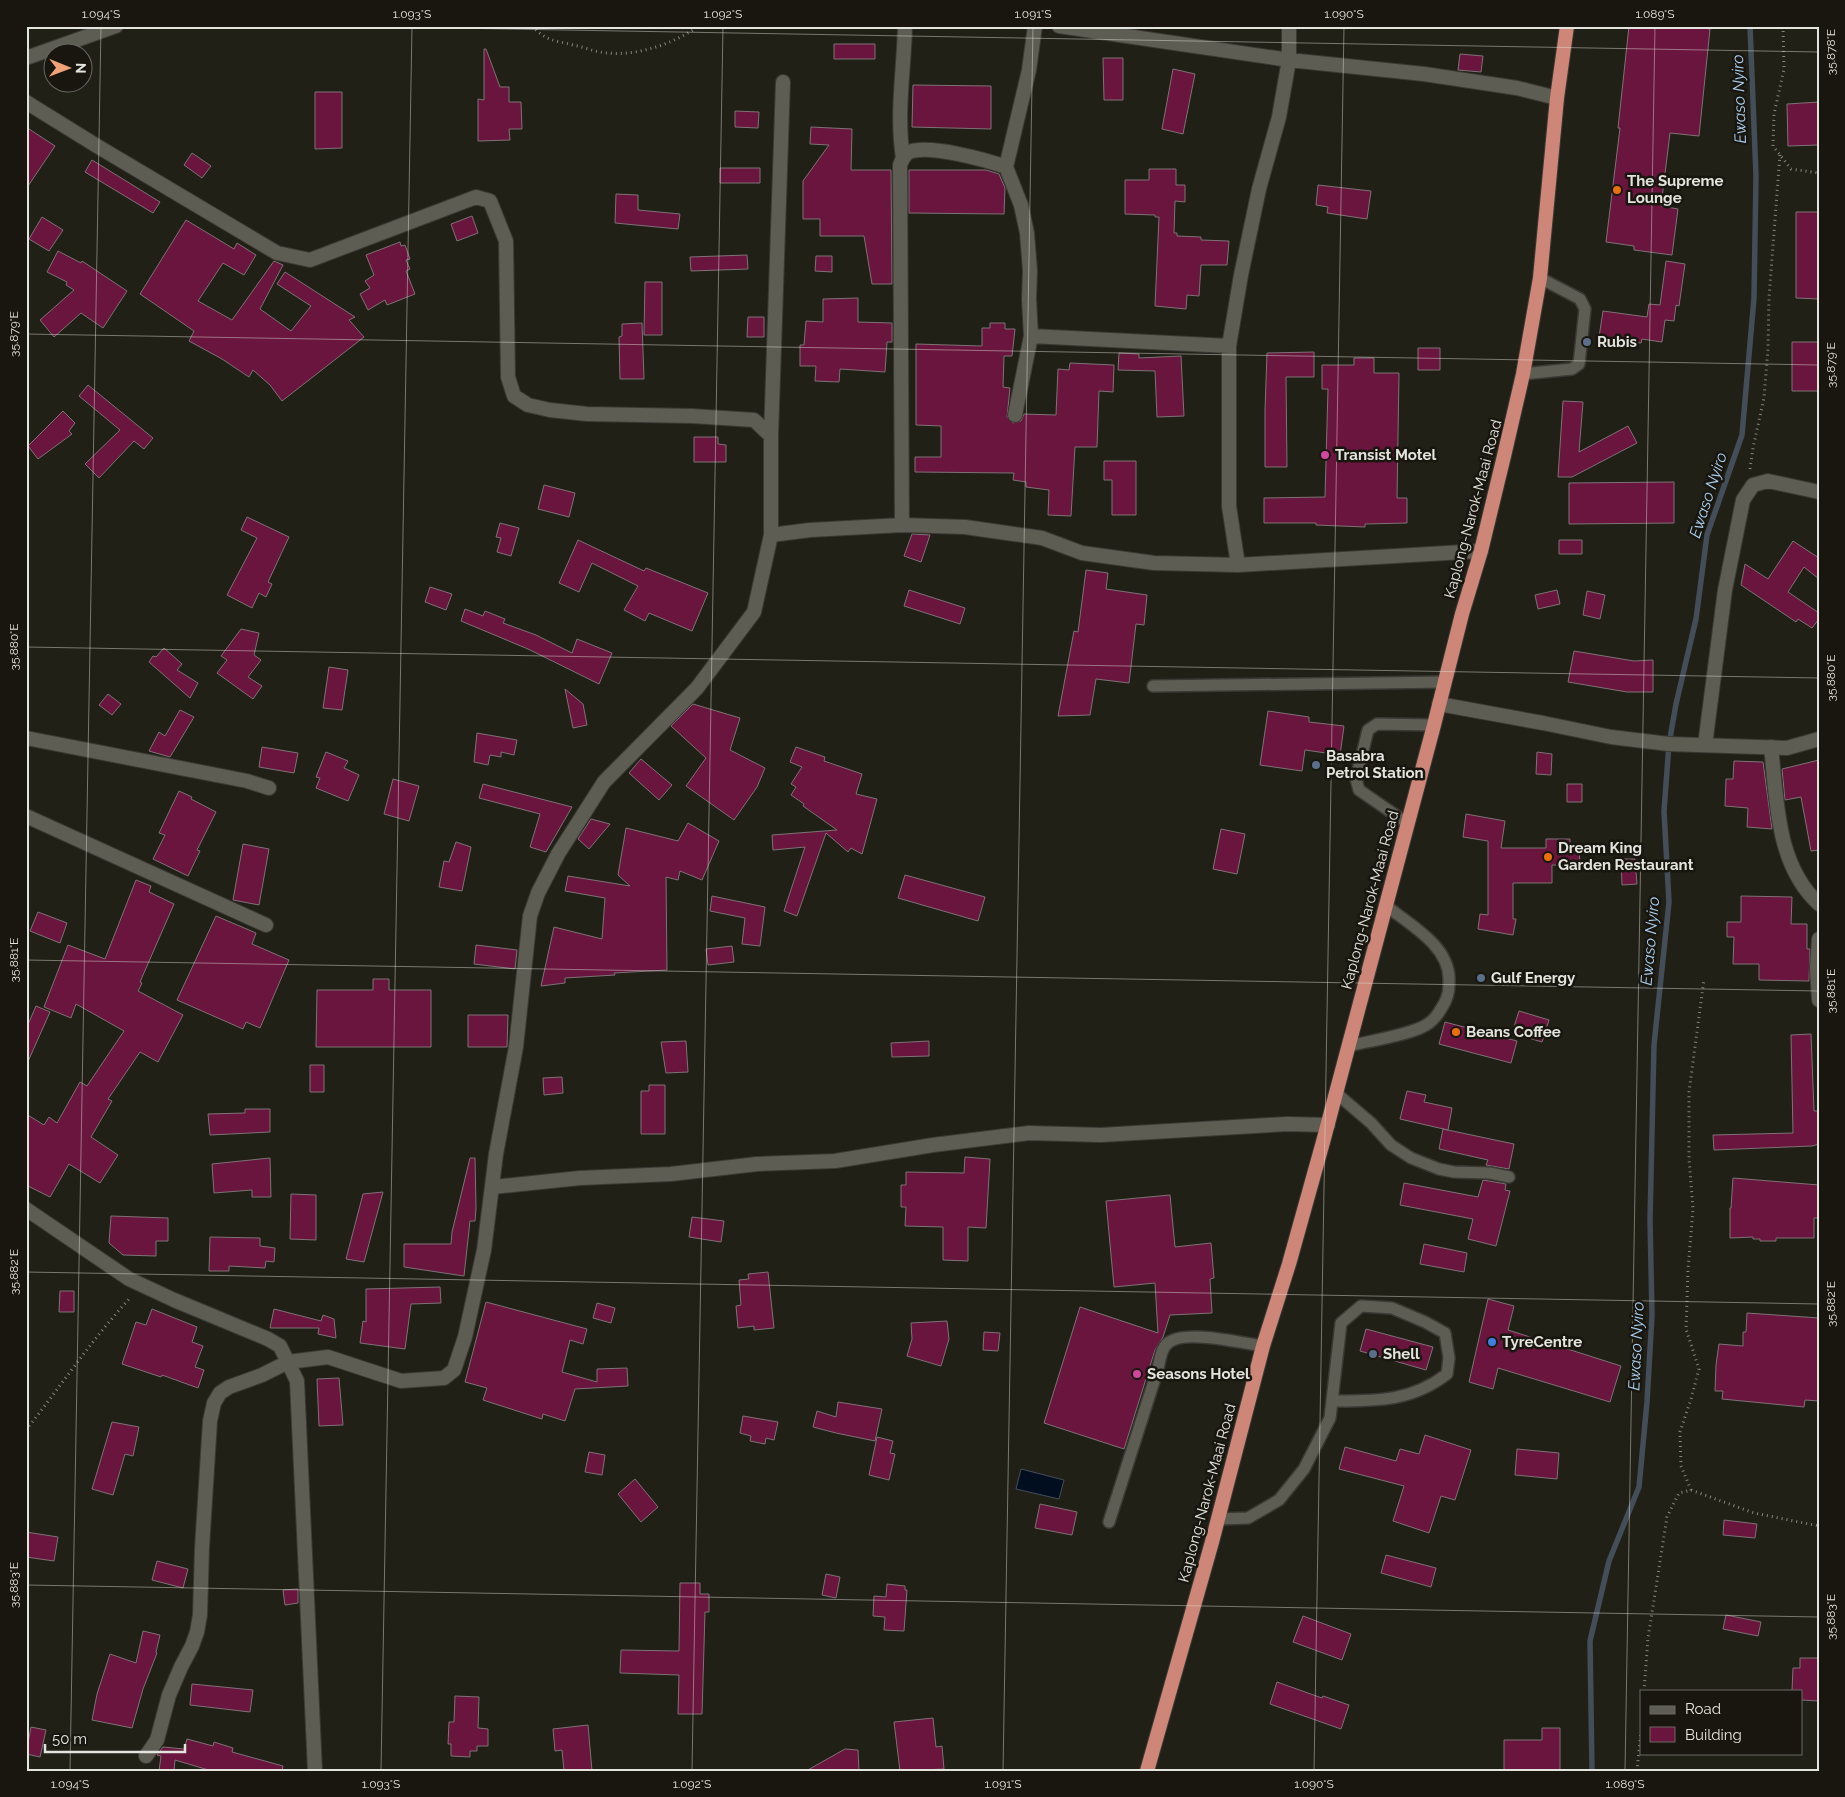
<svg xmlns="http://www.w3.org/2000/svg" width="1845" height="1797" font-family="Raleway,sans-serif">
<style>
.water{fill:#000e20;stroke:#444e59}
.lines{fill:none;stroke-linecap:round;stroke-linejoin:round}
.stream{stroke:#444e59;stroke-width:5.5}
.building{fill:#69153d;stroke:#7e7276}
.service-casing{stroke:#3b3934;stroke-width:14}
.minor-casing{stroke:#3b3934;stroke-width:16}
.tertiary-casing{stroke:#3b3934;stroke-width:16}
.trunk-casing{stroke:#3b3934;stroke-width:16}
.path{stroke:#86857e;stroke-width:3;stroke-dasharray:1 4;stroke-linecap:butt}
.service{stroke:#5e5d53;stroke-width:11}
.minor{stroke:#5e5d53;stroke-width:14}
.tertiary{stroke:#5e5d53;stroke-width:14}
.trunk{stroke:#cd8678;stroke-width:14}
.ticks{fill:none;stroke:#e4e4de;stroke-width:1;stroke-opacity:0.45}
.food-dot{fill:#e8710a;stroke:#18160f;stroke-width:2}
.service-dot{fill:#5c6f8a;stroke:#18160f;stroke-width:2}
.hotel-dot{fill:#d1479c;stroke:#18160f;stroke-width:2}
.shop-dot{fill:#3f7fe0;stroke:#18160f;stroke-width:2}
.labels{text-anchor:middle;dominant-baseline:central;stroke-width:5;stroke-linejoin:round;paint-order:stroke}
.poi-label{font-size:15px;font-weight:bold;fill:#e4e4de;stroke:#18160f;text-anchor:start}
.street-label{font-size:15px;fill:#e4e4de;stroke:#18160f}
.water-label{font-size:16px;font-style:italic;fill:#aacff0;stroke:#18160f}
.neatline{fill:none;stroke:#e4e4de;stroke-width:2}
.ticks-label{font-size:12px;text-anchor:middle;fill:#e4e4de}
</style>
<rect width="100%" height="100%" fill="#212017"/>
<path class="water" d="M1021 1469 1064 1480 1059 1499 1016 1489Z"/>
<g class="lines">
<path class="stream" d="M1592 1771 1590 1641 1609 1561 1639 1487 1647 1402 1652 1315 1650 1220 1654 1045 1669 902 1664 811 1669 744 1676 704 1696 619 1707 535 1742 435 1754 298 1756 176 1750 26"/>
</g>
<path class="building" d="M1629 26H1688L1710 29 1699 136 1670 133 1661 206 1678 209 1672 255 1634 250V246L1606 242 1620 128H1618Z
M834 44H875V59H834Z
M484 49H486L500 87H509V102H521L522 129H509L510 140 478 141V99L484 100Z
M1460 54 1483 56 1481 72 1458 70Z
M1103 58H1123V100H1104Z
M1173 69 1195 74 1183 134 1162 129Z
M913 85 991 86V129L912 127Z
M315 92H342V148L315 149Z
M1819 102V145L1788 146 1787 104Z
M735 111 759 112 758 128 735 127Z
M26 127 55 146 26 189Z
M811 127 852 129 851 170H891L892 284H872L864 236H820V219H803V181L829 145 810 144Z
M192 153 211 166 202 178 184 165Z
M92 160 160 202 153 213 85 172Z
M720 168H760V183H720Z
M1149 169H1176V185H1185V202L1175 201 1174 233H1177V236L1201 237V240L1229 241 1227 265H1201L1199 296 1187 295 1186 309 1155 306 1159 217H1155V215L1125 214V180H1149Z
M909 170H986L999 174 1005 188 1004 214 909 213Z
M1318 185 1371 191 1367 219 1327 213 1328 207 1316 205Z
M616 194 638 195V210L680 214 678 229 615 223Z
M1796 212H1819V299L1796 298Z
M472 216 478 233 457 241 451 224Z
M42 217 63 230 49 251 29 239Z
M186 220 234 249 237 243 256 255 244 275 223 263 198 301 232 320 274 261 283 265 260 309 291 331 311 306 277 284 285 272 355 317 349 320 364 337 282 401 270 385 253 370 249 377 222 359 189 341 194 331 140 294Z
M400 242 401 246 405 245 410 259 406 260 410 269 406 271 415 294 387 305 385 300 368 310 360 294 370 288 365 281 374 275 366 255Z
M58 251 81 263 82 261 127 291 103 328 81 313 54 337 40 320 74 290 66 285 67 282 47 272Z
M747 255 748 269 691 271 690 257Z
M816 256H832V272L815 271Z
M1666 261 1685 264 1679 306 1676 305 1674 321 1665 320 1662 342 1642 339 1641 343 1599 337 1603 311 1647 317 1649 304 1660 305Z
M645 282H662V335H644Z
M858 298V322L892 323V342H887L885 372 840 369 839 382 815 381 816 366H800V345H804L806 321 823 322V299Z
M748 317H764V337H747Z
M642 323 644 379H620L619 337 622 336V324Z
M990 323H1005V329H1015L1012 356H1004L1003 387 1010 388 1007 417 1013 423 1021 421 1024 414 1056 415 1058 369 1069 370 1070 363 1114 365 1113 392 1099 391 1097 447H1075L1071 516 1048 515 1049 490 1026 487V482L1013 480 1014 473 915 472V457H941V426L916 425V344L982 346V328H990Z
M1792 342H1819V391H1792Z
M1418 348H1440V370H1418Z
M1314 352V377H1286L1287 467H1265V410L1267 353Z
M1119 353 1139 354V358L1181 356 1184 416 1157 417 1155 371 1118 370Z
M1354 358H1374V373H1399L1397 498H1407V523L1365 524V527L1316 525V523H1264V498L1325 497 1328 389H1322V365H1354Z
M88 385 153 438 144 449 134 441 99 478 85 464 120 430 79 396Z
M1563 401 1583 402 1579 452 1628 426 1637 443 1572 477H1558Z
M63 411 75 423 69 431 72 434 38 459 28 446Z
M694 437H718V444L726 445V462H694Z
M1104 461H1136V515H1112V480H1104Z
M1674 482V523L1569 524V483Z
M544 485 575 493 569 517 538 509Z
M247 517 289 537 268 582 272 584 266 597 259 593 252 608 227 595 257 538 241 530Z
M500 523 519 528 511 556 497 552 501 538 496 537Z
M912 534 930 535 921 562 904 556Z
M578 540 644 571 646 568 708 593 692 631 649 613 645 621 624 610 638 586 592 563 579 592 559 583Z
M1559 540H1582V554H1559Z
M1793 541 1819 558V579L1804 567 1788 592 1819 613V619L1812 628 1798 619 1796 622 1741 585 1745 564 1768 579Z
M1086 570 1108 573 1106 589 1147 595 1144 625 1136 624 1129 683 1096 679 1090 715 1058 716 1074 631 1078 632Z
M430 587 452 594 446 610 425 602Z
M909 590 965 608 960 624 904 606Z
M1557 590 1560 604 1538 609 1535 595Z
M1587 591 1605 595 1600 619 1583 615Z
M465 609 483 616 485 611 505 619 503 623 536 635 572 653 577 639 612 653 599 684 528 649 461 621Z
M241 629 259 633 254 655 261 660 248 677 262 686 253 699 217 673 227 660 221 656Z
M164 648 182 664 177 670 198 683 190 698 149 662 153 656 156 657Z
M1574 651 1634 661 1653 660V692H1627L1568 682Z
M329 667 348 670 342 710 323 708Z
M565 689 583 704 587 725 573 728Z
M108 694 121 704 112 715 99 705Z
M693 704 740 718 730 750 765 768 757 787 734 820 686 786 706 758 671 726Z
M180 710 194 717 170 757 149 751 159 732 165 736Z
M1268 711 1309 717V722L1344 726 1340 755 1305 750 1302 771 1260 765Z
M477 733 517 740 514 755 501 752V757L490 755 488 765 474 762Z
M262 747 298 753 294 773 259 767Z
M796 747 825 757 824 761 862 774 856 794 877 799 862 854 851 848 848 852 826 833 797 916 784 911 805 847 773 850 772 835 837 830 803 806 804 804 791 795 796 787 791 784 802 767 790 762Z
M326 752 348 761 344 768 359 775 348 801 316 788 320 778 316 777Z
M1537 752 1552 754 1551 775 1536 774Z
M641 759 672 785 659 800 629 773Z
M1819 760V850L1811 851 1801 797 1785 800 1782 769Z
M1734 761 1763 762 1772 829 1747 827 1748 808 1725 806 1726 779H1733Z
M393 779 419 786 409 821 384 814Z
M483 784 572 807 546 852 530 847 540 814 479 798Z
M1567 784H1582V802H1567Z
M179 791 192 797 191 799 216 812 197 850 200 851 188 876 153 859 165 835 159 833Z
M1466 814 1505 821 1501 848H1546V839H1570V848H1579L1580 865H1552V883H1513V919H1516L1513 935 1478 929 1480 914 1488 915V841L1463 837Z
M591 819 610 824 589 849 578 839Z
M688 823 719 841 702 880 680 871 678 880 666 877 667 970 614 973 615 975 565 978V983L541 986 554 927 602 939 605 898 565 891 568 876 630 886 618 875 626 828 678 841Z
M1221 829 1245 834 1237 874 1213 869Z
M456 842 471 847 462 891 439 887 444 861 449 862Z
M243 844 269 849 259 905 233 900Z
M1621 859H1635L1637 884 1622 885Z
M905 875 985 897 978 921 898 898Z
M136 880 151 886 149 892 174 904 140 982 142 983 138 991 183 1015 158 1062 140 1052 108 1099 112 1101 91 1137 118 1155 100 1183 69 1164 50 1197 26 1185V1114L44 1125 49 1117 57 1123 80 1082 87 1086 124 1031 76 1004 71 1018 44 1007 68 945 105 959Z
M712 896 765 907 760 946 742 944 745 918 710 911Z
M1741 896 1792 897 1791 924H1807V949H1810L1809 981 1759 980V964H1733L1734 937H1727V922H1741Z
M38 912 67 923 60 943 30 931Z
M216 916 256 933 252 944 289 960 260 1028 246 1022 243 1029 177 1000Z
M476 945 517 950 515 969 474 964Z
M732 946 734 962 708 965 706 949Z
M373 979H389V990H431V1047H316L317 990H373Z
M36 1006 50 1012 26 1066V1029Z
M1519 1011 1549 1020 1542 1042 1512 1033Z
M468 1015H508L507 1047H468Z
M1445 1022 1517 1041 1511 1063 1439 1044Z
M1811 1034 1814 1111H1819V1144L1812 1146 1714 1150 1713 1135 1793 1133 1791 1035Z
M686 1041 688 1072 666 1073 661 1042Z
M929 1041V1056L892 1057 891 1043Z
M310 1065H324V1092H310Z
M562 1077 563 1093 544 1095 543 1078Z
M649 1085H665V1134H641V1091H649Z
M1407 1091 1426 1095 1424 1102 1452 1108 1448 1130 1400 1119Z
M245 1109H270V1132L210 1135 208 1114 245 1113Z
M1443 1129 1514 1144 1509 1169 1486 1165 1488 1160 1439 1149Z
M965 1157 990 1159 986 1228 968 1227V1261L943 1260V1227L905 1226 906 1207H901V1185H906V1172L964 1173Z
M270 1158 271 1197H252V1190L214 1193 212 1164Z
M470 1158H475L476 1208 475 1221H470L464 1276 404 1267V1244H451L452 1232Z
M1733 1178 1819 1185V1218H1814V1238H1776V1241H1760V1239H1753V1237L1730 1238V1208H1731Z
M1483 1180 1506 1184 1505 1190 1510 1191 1496 1246 1468 1239 1473 1219 1400 1205 1404 1183 1478 1197Z
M383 1192 364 1262 346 1259 363 1194Z
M291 1194 316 1195V1240L290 1239Z
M1170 1195 1175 1247 1211 1243 1214 1278 1210 1279 1212 1313 1170 1315 1163 1337 1155 1350 1124 1449 1044 1423 1080 1307 1158 1333 1155 1283 1114 1287 1106 1201Z
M111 1216 168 1218V1241H156V1256L123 1255 109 1243Z
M692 1217 724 1221 721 1242 689 1237Z
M210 1237 260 1238V1246L275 1248 274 1262 266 1261 265 1268 229 1266V1271H209Z
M1424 1244 1467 1253 1464 1272 1420 1264Z
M768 1272 774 1328 754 1330V1326L738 1328 736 1306 741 1305 739 1280 749 1279 748 1274Z
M440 1287 441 1303 411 1304 405 1349 360 1343 363 1321 366 1322V1289Z
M60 1291H74V1312H59Z
M1488 1299 1514 1306 1508 1330 1621 1366 1610 1402 1498 1368 1493 1389 1469 1382Z
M486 1302 587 1329 583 1344 570 1340 562 1372 597 1382V1369L627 1368 628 1386 575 1389 565 1421 543 1414 542 1419 483 1400 487 1388 465 1382Z
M597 1303 615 1308 611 1323 593 1318Z
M152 1309 197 1327 192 1342 203 1346 195 1367 204 1370 198 1388 162 1375 161 1377 122 1364 136 1322 146 1325Z
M274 1309 321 1321 323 1315 334 1319 336 1338 318 1334 319 1328H270Z
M1747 1313 1819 1318V1401L1805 1400 1804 1407 1722 1399 1723 1391H1715L1716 1365 1719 1344 1743 1346V1332H1746Z
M947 1321 949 1339 941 1366 907 1356 912 1339 911 1323Z
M1366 1329 1433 1347 1426 1370 1360 1351Z
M984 1332 1000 1333 998 1351 983 1350Z
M339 1378 343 1425 319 1426 317 1379Z
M838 1402 882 1409 875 1441 836 1433 813 1427 817 1411 836 1417Z
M743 1416 778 1422 774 1440 766 1438 765 1444 750 1441 751 1436 740 1433Z
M112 1422 139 1427 133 1456 125 1454 113 1495 92 1489Z
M1425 1435 1471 1450 1455 1500 1441 1496 1429 1533 1393 1521 1404 1486 1339 1469 1345 1447 1396 1461 1400 1449 1419 1454Z
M877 1437 893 1441 890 1453 895 1454 889 1480 869 1475Z
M1517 1449 1559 1453 1557 1479 1515 1475Z
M589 1452 605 1455 602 1475 585 1472Z
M635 1479 658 1507 641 1522 618 1494Z
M1040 1504 1077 1512 1072 1535 1035 1528Z
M1724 1520 1757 1524 1755 1538 1723 1535Z
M26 1532 58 1537 54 1561 26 1557Z
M1386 1555 1436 1568 1431 1587 1381 1573Z
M157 1561 188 1569 183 1588 152 1580Z
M826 1574 840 1577 836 1598 822 1595Z
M680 1583H700V1594H709V1612H705L702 1714H678L679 1675 620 1673 621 1650 679 1651Z
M887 1584 905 1586V1590H907L904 1631 884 1630 885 1617 873 1616 874 1596 886 1597Z
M298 1589V1603L285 1605 283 1590Z
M1726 1615 1761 1622 1758 1636 1723 1629Z
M1303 1616 1351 1634 1342 1660 1293 1642Z
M143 1631 160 1635 156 1652 157 1653 143 1689 132 1728 92 1720 97 1694 110 1654 136 1663Z
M1800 1658H1819V1701L1801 1700V1691H1792L1793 1668H1800Z
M1277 1682 1322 1698 1323 1696 1349 1705 1341 1729 1270 1704Z
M192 1684 253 1690 250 1712 190 1705Z
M455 1696 479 1697 478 1728 488 1729V1746H477V1751H470V1757L451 1756V1744H448L449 1722H454Z
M933 1718 936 1747 942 1746 944 1769 900 1771 894 1722Z
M588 1725 592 1771H564L562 1750 555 1751 553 1729Z
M31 1727 46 1730 40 1757 26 1754Z
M1542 1728H1560V1770H1504V1740H1542Z
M187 1739 213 1746 214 1742 233 1748 232 1752 283 1766 282 1771H212L175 1760 174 1771H159L161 1756 157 1755 163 1747 184 1749Z
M845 1749 858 1750 859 1771H806Z"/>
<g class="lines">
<g class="service-casing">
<path id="service" d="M1523 374 1572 369 1579 364 1585 309 1580 299 1540 278
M1153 686 1444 682
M1407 823 1359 790 1356 779 1368 730 1377 724 1434 725
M1349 1046C1369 1041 1410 1035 1426 1025 1435 1020 1440 1011 1445 1002 1449 994 1449 988 1449 980 1450 946 1409 924 1385 905
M1336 1093 1371 1123 1391 1145 1411 1158 1439 1169 1454 1172 1490 1173 1509 1177
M1218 1519 1248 1518 1279 1500 1304 1469 1330 1418 1341 1323 1361 1306 1392 1308 1425 1322 1445 1333 1449 1358 1447 1374C1411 1402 1375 1401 1332 1401
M1109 1522 1157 1372C1160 1363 1160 1349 1168 1343 1184 1329 1242 1343 1263 1346"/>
</g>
<g class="minor-casing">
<path id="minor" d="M1059 26 1289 60 1424 74 1517 88 1557 98
M26 58 116 26
M26 102 97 146 277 253 310 260 476 197 490 201 506 241 508 377 514 396 528 405 550 410 587 414 692 416 754 420 771 436V535L754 612 697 688 604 782 558 854 538 893 530 916 516 1047 496 1154 484 1250 465 1337 454 1370 444 1378 401 1381 328 1357 288 1362 262 1375 229 1387 220 1393 214 1403 210 1421 202 1548 200 1615 197 1632 192 1646 181 1667 169 1695 157 1740 146 1756
M903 158C896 114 904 70 905 26
M1006 167 1021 205 1027 233 1030 271 1029 299 1031 336 1015 415
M1031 336 1229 346
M771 436 783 82
M902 525 900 165C902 160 904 155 909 152 929 144 986 160 1006 167L1029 70 1035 26
M771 535 810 530 902 525 965 527 1042 538 1082 553 1154 563 1238 565 1481 551
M1238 565 1229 506V346L1241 275 1259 189 1279 117 1289 60V26
M26 738 247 781 269 788
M1705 745 1725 590 1743 500 1753 485 1768 481 1819 492
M1771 747C1777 800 1776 865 1819 904
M26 816 266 925
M1819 939 1817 968 1819 1000
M493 1187 580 1178 671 1174 757 1164 835 1161 933 1145 1029 1133 1101 1135 1287 1124 1328 1125
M26 1209 129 1279 174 1300 268 1339 280 1346 297 1381 315 1771"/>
</g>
<g class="tertiary-casing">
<path id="tertiary" d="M1439 704 1543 723 1611 737 1669 744 1787 748 1819 739"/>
</g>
<g class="trunk-casing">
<path id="trunk" d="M1147 1771 1212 1542 1263 1346 1289 1264 1323 1142 1434 725 1462 614 1481 551 1504 456 1523 374 1540 278 1557 98 1567 26"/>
</g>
<path class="path" d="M532 26C546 41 554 40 573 45 584 47 595 52 607 53 638 56 673 44 699 26
M1783 26 1784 69 1774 114 1773 146 1791 169 1819 173
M1750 469 1753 448 1764 398 1768 349 1769 298 1780 154
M26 1430C61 1386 92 1339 131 1297
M1691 1490 1681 1466 1680 1432 1691 1399 1699 1369 1686 1329 1688 1270 1693 1209 1689 1158V1092L1704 979
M1644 1691 1648 1638 1667 1517 1679 1493 1691 1490 1754 1513 1819 1526
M1637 1771 1641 1731"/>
<use href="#service" class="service"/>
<use href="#minor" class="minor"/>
<use href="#tertiary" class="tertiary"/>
<use href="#trunk" class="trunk"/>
</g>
<path class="ticks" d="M336 26 1819 52M26 334 1819 365M26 647 1819 678M26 960 1819 991M26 1272 1819 1304M26 1585 1819 1617M70 1771 101 26M381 1771 412 26M692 1771 723 26M1003 1771 1033 26M1314 1771 1344 26M1625 1771 1655 26"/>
<g class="food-dot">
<circle cx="1617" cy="190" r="5"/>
<circle cx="1548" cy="857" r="5"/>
<circle cx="1456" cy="1032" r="5"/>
</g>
<g class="service-dot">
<circle cx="1587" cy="342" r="5"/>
<circle cx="1316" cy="765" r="5"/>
<circle cx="1481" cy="978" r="5"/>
<circle cx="1373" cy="1354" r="5"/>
</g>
<g class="hotel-dot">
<circle cx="1325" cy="455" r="5"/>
<circle cx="1137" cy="1374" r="5"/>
</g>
<circle class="shop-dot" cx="1492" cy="1342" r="5"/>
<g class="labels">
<g class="poi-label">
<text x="1627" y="181">The Supreme<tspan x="1627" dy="17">Lounge</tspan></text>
<text x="1597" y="342">Rubis</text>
<text x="1335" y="455">Transist Motel</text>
<text x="1326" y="756">Basabra<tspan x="1326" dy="17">Petrol Station</tspan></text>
<text x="1558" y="848">Dream King<tspan x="1558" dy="17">Garden Restaurant</tspan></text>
<text x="1491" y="978">Gulf Energy</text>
<text x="1466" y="1032">Beans Coffee</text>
<text x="1502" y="1342">TyreCentre</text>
<text x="1383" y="1354">Shell</text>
<text x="1147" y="1374">Seasons Hotel</text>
</g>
<g class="street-label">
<text transform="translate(1473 509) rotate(-75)">Kaplong-Narok-Maai Road</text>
<text transform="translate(1370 900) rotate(-75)">Kaplong-Narok-Maai Road</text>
<text transform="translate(1207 1493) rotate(-75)">Kaplong-Narok-Maai Road</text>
</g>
<g class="water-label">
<text transform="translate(1739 99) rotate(-92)">Ewaso Nyiro</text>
<text transform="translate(1708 495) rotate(-72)">Ewaso Nyiro</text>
<text transform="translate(1650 941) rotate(-85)">Ewaso Nyiro</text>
<text transform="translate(1636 1346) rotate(-87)">Ewaso Nyiro</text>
</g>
</g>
<rect width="1845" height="1797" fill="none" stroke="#18160f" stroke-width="55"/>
<rect x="1640" y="1690" width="162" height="65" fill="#18160f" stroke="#6a6862"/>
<rect x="1650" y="1706" width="25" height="8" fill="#5e5d53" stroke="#6a6862"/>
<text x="1685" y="1714" font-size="15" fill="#e4e4de">Road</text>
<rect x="1650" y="1727" width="25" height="15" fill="#69153d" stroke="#6a6862"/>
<text x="1685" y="1740" font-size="15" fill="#e4e4de">Building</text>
<g transform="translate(68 68) rotate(91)"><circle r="24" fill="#18160f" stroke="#6a6862"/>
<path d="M0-4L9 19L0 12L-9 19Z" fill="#efa377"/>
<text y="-8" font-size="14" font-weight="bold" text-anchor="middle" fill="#e4e4de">N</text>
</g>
<path d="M45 1744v8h140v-8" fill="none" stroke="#e4e4de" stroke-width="2.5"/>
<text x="52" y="1744" font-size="15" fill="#e4e4de" stroke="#18160f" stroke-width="4" paint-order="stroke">50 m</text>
<rect x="28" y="28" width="1790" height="1742" class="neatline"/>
<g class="ticks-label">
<text x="101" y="18">1.094°S</text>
<text x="412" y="18">1.093°S</text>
<text x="723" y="18">1.092°S</text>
<text x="1033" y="18">1.091°S</text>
<text x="1344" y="18">1.090°S</text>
<text x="1655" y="18">1.089°S</text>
<text transform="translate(1831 52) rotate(-90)" y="4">35.878°E</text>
<text transform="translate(14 334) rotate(-90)" y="4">35.879°E</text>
<text transform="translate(1831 365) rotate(-90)" y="4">35.879°E</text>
<text transform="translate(14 647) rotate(-90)" y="4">35.880°E</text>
<text transform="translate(1831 678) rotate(-90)" y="4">35.880°E</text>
<text transform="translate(14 960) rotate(-90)" y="4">35.881°E</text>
<text transform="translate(1831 991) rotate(-90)" y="4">35.881°E</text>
<text transform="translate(14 1272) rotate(-90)" y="4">35.882°E</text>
<text transform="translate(1831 1304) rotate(-90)" y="4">35.882°E</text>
<text transform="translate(14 1585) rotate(-90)" y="4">35.883°E</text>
<text transform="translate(1831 1617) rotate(-90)" y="4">35.883°E</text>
<text x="70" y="1788">1.094°S</text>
<text x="381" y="1788">1.093°S</text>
<text x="692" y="1788">1.092°S</text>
<text x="1003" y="1788">1.091°S</text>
<text x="1314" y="1788">1.090°S</text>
<text x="1625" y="1788">1.089°S</text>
</g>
</svg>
